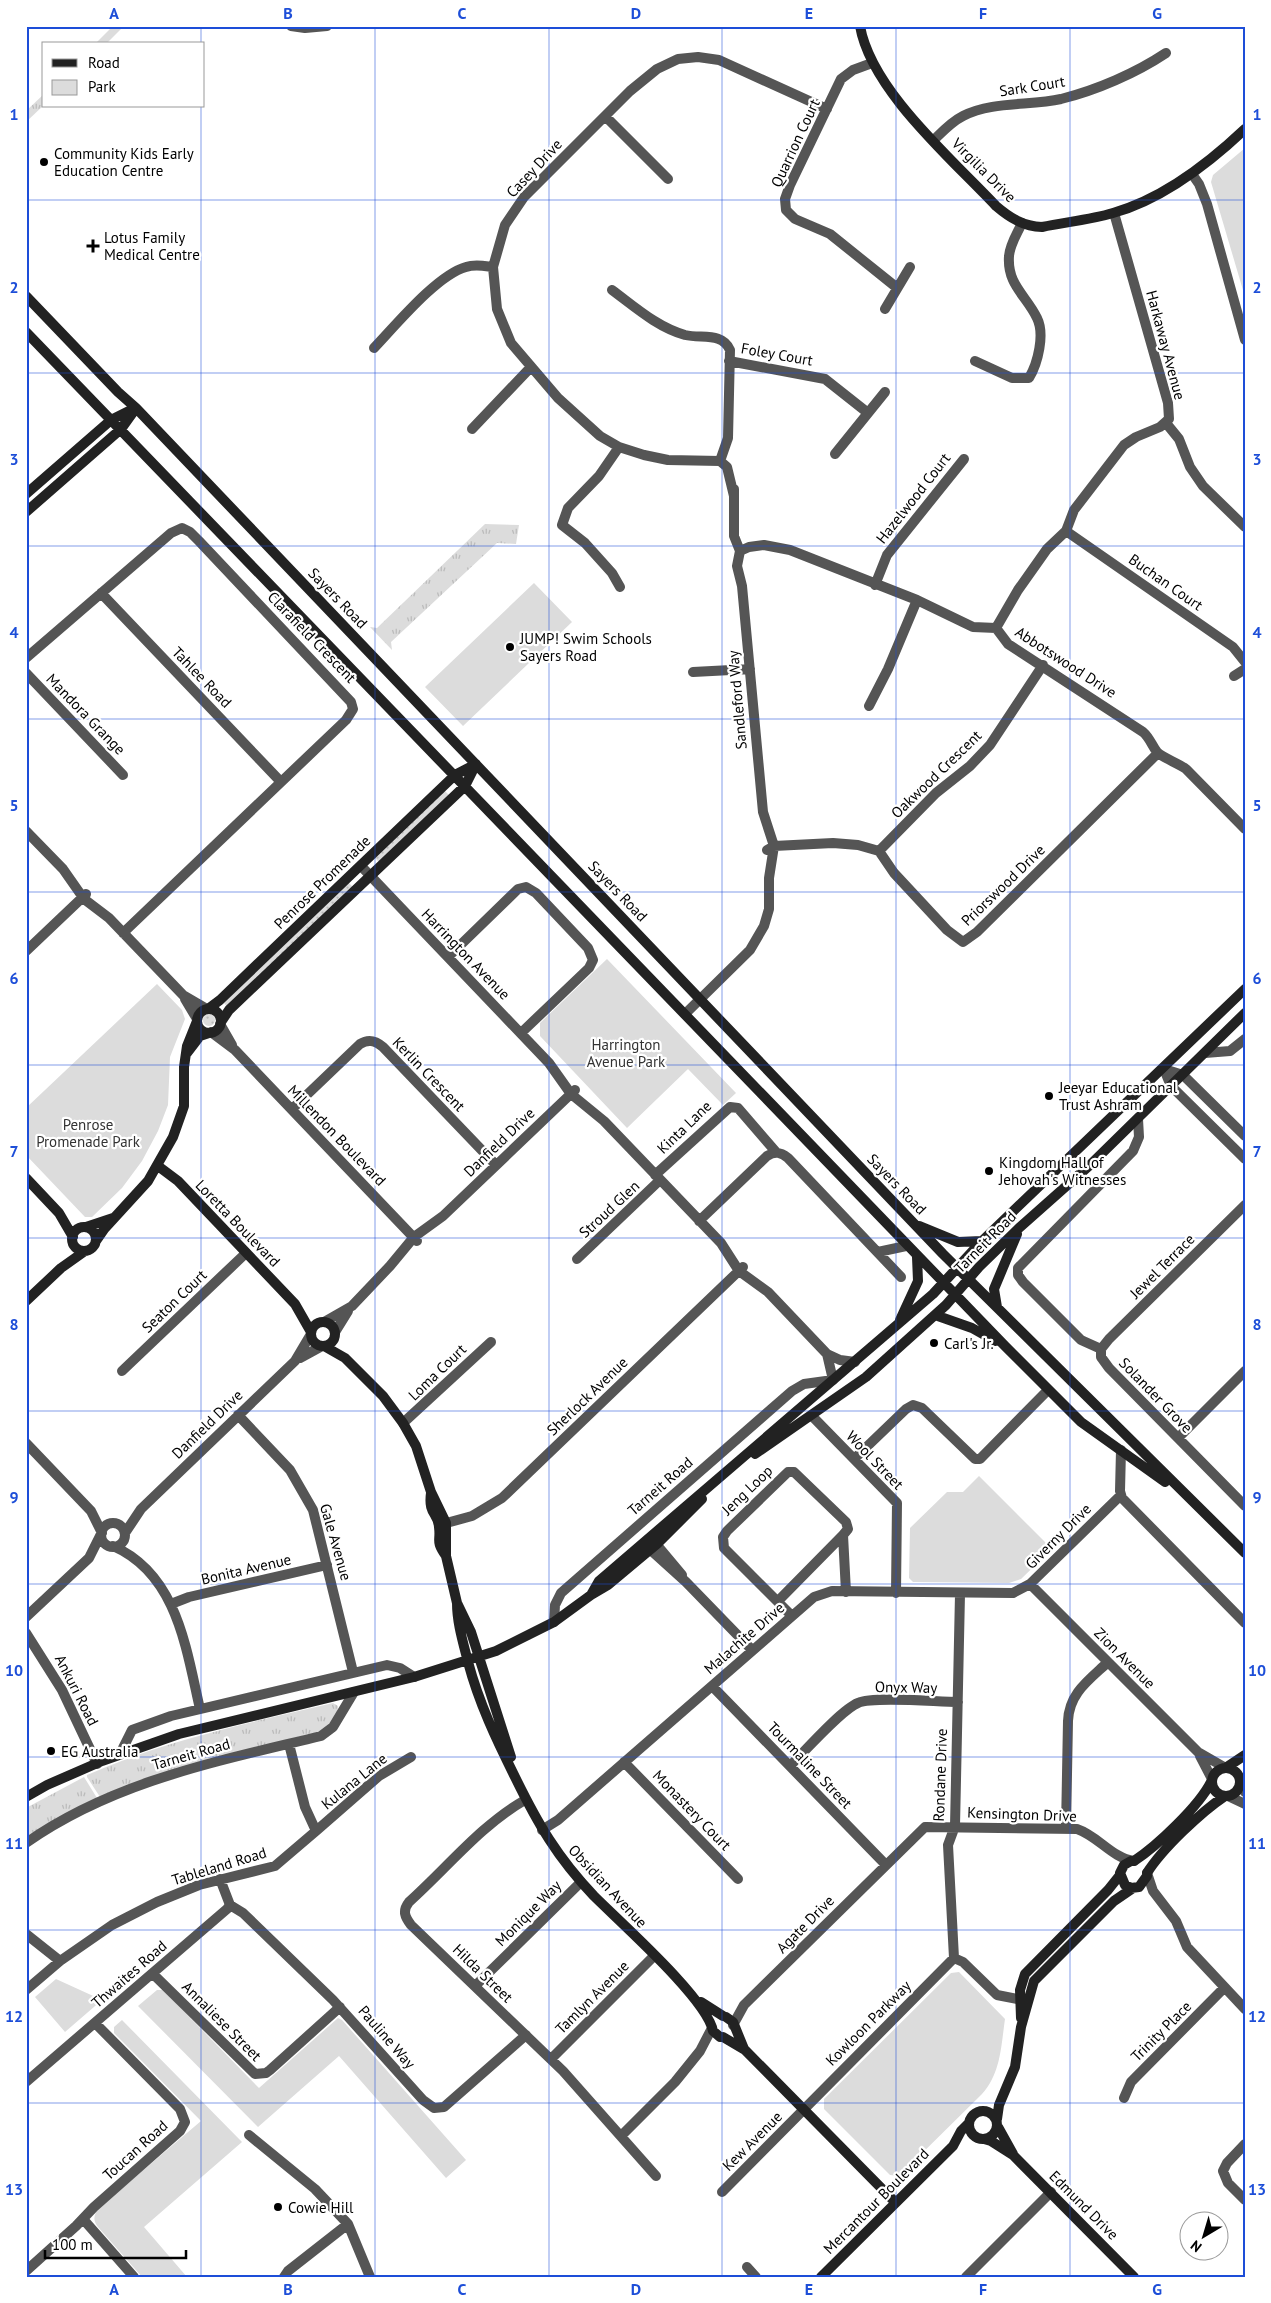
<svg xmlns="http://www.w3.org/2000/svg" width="1271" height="2303" font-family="'PT Sans',sans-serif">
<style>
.grass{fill:url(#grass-tufts)}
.park{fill:#dcdcdc}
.garden{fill:url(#garden-dots)}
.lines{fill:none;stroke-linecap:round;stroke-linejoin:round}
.street{stroke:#555;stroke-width:10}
.secondary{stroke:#222;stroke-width:10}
.grid{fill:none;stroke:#1d4ed8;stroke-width:1;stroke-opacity:0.55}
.poi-dot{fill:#000;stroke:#fff;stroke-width:2}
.labels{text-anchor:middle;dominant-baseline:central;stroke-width:4.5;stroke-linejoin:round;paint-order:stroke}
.street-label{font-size:15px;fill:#000;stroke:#fff}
.poi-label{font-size:15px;fill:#000;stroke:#fff;text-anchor:start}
.park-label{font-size:15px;fill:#333;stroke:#fff}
.neatline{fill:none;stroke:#1d4ed8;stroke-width:2}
.grid-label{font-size:16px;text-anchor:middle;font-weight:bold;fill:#1d4ed8}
</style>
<defs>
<pattern id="grass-tufts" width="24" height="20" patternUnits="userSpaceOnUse" patternTransform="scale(1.25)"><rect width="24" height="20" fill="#dcdcdc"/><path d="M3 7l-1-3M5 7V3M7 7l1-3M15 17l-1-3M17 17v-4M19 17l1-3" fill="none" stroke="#bbb"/></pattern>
<pattern id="garden-dots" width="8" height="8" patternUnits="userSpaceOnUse" patternTransform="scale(1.25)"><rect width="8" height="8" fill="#dcdcdc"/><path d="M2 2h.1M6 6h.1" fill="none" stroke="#bbb" stroke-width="1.8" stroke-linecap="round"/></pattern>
</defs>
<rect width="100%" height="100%" fill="#fff"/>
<path class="grass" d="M113 26H124L106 44H95Z
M44 94V105L26 122V111Z
M485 524 519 525 516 544 497 543 391 642 392 650 370 627 377 628Z
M333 1703 338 1706C339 1715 329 1726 322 1731 247 1750 172 1766 100 1797L87 1777V1775C165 1740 249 1723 333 1703Z
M84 1777 97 1798 26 1838V1808Z"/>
<path class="park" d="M1245 148V297L1211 182 1213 175Z
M534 583 572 622 463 726 425 687Z
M607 959 736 1093 723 1105 688 1069 627 1128 540 1036V1023Z
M157 984 182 1010 185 1019 170 1057 168 1105 158 1131 142 1161 122 1188 92 1217H85L26 1155V1108Z
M979 1476 1052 1549 1021 1579 1009 1583 913 1582 909 1578 910 1528 947 1492H963Z
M959 1972 1005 2019C1001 2046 1001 2073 982 2094L899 2176 890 2175 824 2109V2099L951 1973Z
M56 1979 102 2000 65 2032 35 1997Z
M157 1990H163L259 2088 338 2018 342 2020 466 2160 446 2178 339 2056 258 2127 138 2006Z
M122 2020 242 2142 144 2227 187 2277H142L98 2227C92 2219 94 2214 100 2207L201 2121 114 2033V2027Z"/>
<path class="garden" d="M444 790 450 796 380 863 374 857Z
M348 882 354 888 227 1007 224 1003Z
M203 1020a6 6 0 1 1 12 0a6 6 0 1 1-12 0Z"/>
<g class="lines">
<path class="street" d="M291 26 305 28 327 26
M872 63 853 70 841 79 790 185 785 199 786 210 795 219 830 234 896 287
M605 116 668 179
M934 140C943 131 951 122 963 116 992 101 1030 106 1061 99 1097 90 1136 73 1166 53
M1192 174 1199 184 1207 204 1245 340
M612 290C635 307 657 327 685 335 702 339 722 332 730 350L728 438 720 461
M885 309 910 267
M374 348C396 325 437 275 466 267 475 264 484 266 493 267
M729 361 825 379 868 413
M975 361 1012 378H1029C1038 363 1045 334 1037 318 1026 295 1007 285 1009 256 1010 244 1017 234 1022 223
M1166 423 1179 439 1190 467 1203 486 1245 527
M472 429 531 367
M619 447 599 476 568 508 562 525 585 543 612 573 620 587
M835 454 885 392
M734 496 727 467 720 461 668 460 644 455 619 447 600 436 558 398 511 343 497 309 493 267 505 225 524 197 630 91 657 69 678 59 698 57 719 60 827 109
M1066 531 1233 647 1245 662
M740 551 749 547 764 545 790 550 917 600 973 627 996 628 1008 644 1143 732C1150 738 1152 746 1157 752 1161 757 1180 764 1186 769L1245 829
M875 585 887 555 964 459
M101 593 281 782
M996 628 1018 590 1047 549 1066 531 1074 510 1124 445 1136 437 1160 427 1169 419 1168 403 1114 213
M26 658 171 533 182 528 190 532 199 541 351 702 353 709 346 720 123 933
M693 672 750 669
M26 673 123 775
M1234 676 1245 669
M869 706 888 669 917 600
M26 831 63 869 84 899 109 918 183 995 207 1009
M767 850 774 846 833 843 858 845 879 851 894 873 947 930 963 942 977 932 1158 753
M879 851 936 793 970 766 990 745 1043 665
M361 866 549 1063 571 1094 604 1121 721 1243 739 1271 768 1292 827 1354 840 1360 855 1362
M26 951 86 894
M448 957 518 889 526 887 536 893 588 948 593 960 589 968 521 1033
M185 999 197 1019
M685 1014 750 950 764 926 769 909V878L774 846 763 812 742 586 737 566 740 551 734 536V489
M220 1024 232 1045
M211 1032 235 1050 417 1241
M1205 1053 1230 1051 1245 1039
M1164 1069 1171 1086 1245 1159
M1164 1069 1183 1075 1245 1136
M292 1109 360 1044C368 1039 375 1040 383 1047L496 1165
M655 1175 730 1107 738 1108 776 1152
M699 1221 767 1156C775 1151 781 1152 788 1158L901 1277
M878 1252 906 1246
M577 1259 660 1180
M324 1322 352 1306 390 1266 414 1237 443 1216 575 1090
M335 1332 348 1311
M1101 1349 1081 1340 1023 1282 1018 1275V1268L1133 1151 1139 1137 1138 1119
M1101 1349V1357L1109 1368 1245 1506
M1101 1349 1109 1339 1245 1205
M300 1358 322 1346
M122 1371 246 1253
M238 1415 290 1470 313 1510 353 1672
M812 1416 897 1503 896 1593
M403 1423 491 1342
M1178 1438 1245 1371
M26 1443 91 1511 102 1533
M1121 1450 1120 1491 1122 1498 1245 1623
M854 1459 906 1409 913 1405 922 1408 975 1459H980L1048 1390
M101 1535a12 12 0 1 1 24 0a12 12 0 1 1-24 0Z
M439 1525 472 1516 502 1498 743 1267
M125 1533 141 1509 295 1361 311 1334
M651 1538 682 1575
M644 1544 686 1582 752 1650
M113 1546C177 1574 186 1648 200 1709
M1030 1584 1198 1752 1224 1767
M960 1594 955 1826 948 1845 954 1958 963 1962 997 1995 1027 2001
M778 1601 843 1535
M171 1604 189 1597 327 1565
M792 1616 724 1548 723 1537 727 1531 788 1472H794L846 1522 848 1529 843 1535 846 1592
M26 1617 89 1558 101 1534
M554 1622 555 1605 561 1593 792 1391 804 1384 833 1380 827 1354
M26 1633 62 1690 97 1764
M712 1686 886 1865
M120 1754 132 1730 171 1716 387 1665 400 1668 414 1677
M1200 1756 1212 1779
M624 1762 738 1879
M790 1766C804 1752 842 1709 858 1703 873 1696 937 1702 958 1702
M1240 1784 1245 1792
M1228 1796 1245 1804
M525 1800C481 1825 447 1868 409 1902 402 1911 405 1917 411 1925L563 2071 656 2176
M1066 1828 1068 1721C1069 1693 1089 1680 1108 1662
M542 1830 558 1820 814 1597 832 1591 1013 1593 1030 1584 1121 1495
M316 1831 379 1776 411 1757
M26 1843C114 1781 219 1761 321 1736L333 1727 354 1692
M1147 1873 1153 1891 1176 1921 1187 1947 1245 2009
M230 1905 243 1913 333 2000 423 2100 434 2108 444 2107 526 2035
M26 1934 60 1961
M153 1974 255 2074 266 2073 270 2070 340 2007
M475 1986 581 1882
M26 1990 60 1961 112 1925 157 1902 199 1885 275 1866 316 1831 305 1807 289 1744
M733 2025 744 2005 925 1827 1077 1829C1098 1836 1112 1858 1134 1861
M551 2059 654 1956
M26 2082 227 1909 230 1905 220 1879
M1124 2098 1131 2082 1224 1988
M249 2135 315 2189 348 2224 370 2277
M621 2136 675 2082 700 2051 712 2028
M1245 2144 1227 2163 1223 2171 1228 2183 1245 2200
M722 2192 954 1958
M83 2219 134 2277
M747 2267 756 2277
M26 2271 76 2226 94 2207 180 2131 185 2122 180 2109 95 2023
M284 2277 288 2271 348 2224
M966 2277 1051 2192"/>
<path class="secondary" d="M860 26C871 90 952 159 996 206 1010 218 1023 226 1042 227 1065 222 1090 220 1113 213 1163 199 1208 164 1245 129
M26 296 118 392 136 408 943 1254 1245 1553
M26 332 1005 1346 1081 1422 1165 1482
M26 494 111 420 135 408
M26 512 121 429 136 408
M208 1009 220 1000 455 775 476 764
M197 1021a12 12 0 1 1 24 0a12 12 0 1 1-24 0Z
M221 1022 229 1010 465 786 476 764
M187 1053 200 1036 209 1033
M158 1166 178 1181 295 1304 311 1332
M26 1178 59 1213 73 1237
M919 1226 958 1242 982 1241
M86 1227 113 1218
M72 1239a12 12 0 1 1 24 0a12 12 0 1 1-24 0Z
M96 1241 105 1228 148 1181 173 1137 184 1106V1067L187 1046 197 1021
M26 1301 61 1268 85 1251
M997 1307 994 1289 1017 1234
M935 1315 972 1328 995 1341
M900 1320 918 1281 917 1257
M311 1334a12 12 0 1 1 24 0a12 12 0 1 1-24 0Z
M324 1346 345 1358 383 1396 403 1423 416 1446 431 1492 446 1523V1556L457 1603 471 1632 511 1757
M755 1454 866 1377 946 1305 979 1267 1019 1228 1090 1165 1245 1013
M431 1493C428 1515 438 1512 439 1527 441 1542 435 1540 446 1556
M591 1595 599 1581 933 1294 982 1241 1245 989
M457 1603C457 1623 463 1642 468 1662 479 1703 496 1739 515 1777 538 1824 557 1857 594 1896 621 1923 707 1999 713 2031L720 2037
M1227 1767 1245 1755
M1212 1782a14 14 0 1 1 28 0a14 14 0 1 1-28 0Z
M26 1797 47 1785 102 1761 179 1734 414 1677 496 1651 554 1622 591 1595 608 1585 657 1544 702 1499
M1131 1861 1124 1865 1120 1873 1125 1885 1131 1888 1139 1887 1147 1876
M1134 1861C1157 1846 1199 1806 1211 1782
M1147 1873C1162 1849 1201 1812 1225 1796
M701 2002 723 2016
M726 2017 733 2022 744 2049
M1021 2018 1020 1990 1025 1974 1108 1890 1120 1875
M723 2037 745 2050 895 2202
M969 2125a14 14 0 1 1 28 0a14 14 0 1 1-28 0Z
M997 2119 999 2105 1015 2067 1021 2027 1034 1981 1114 1901 1133 1888
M998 2127 1013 2154
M984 2139 991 2141 1013 2155 1134 2277
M821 2277 953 2146 961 2131 969 2123"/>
</g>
<path class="grid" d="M201 26V44M375 26V2277M549 26V2277M722 26V2277M896 26V2277M1070 26V2277M201 106V2277M26 200H1245M26 373H1245M26 546H1245M26 719H1245M26 892H1245M26 1065H1245M26 1238H1245M26 1411H1245M26 1584H1245M26 1757H1245M26 1930H1245M26 2103H1245"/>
<g class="poi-dot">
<circle cx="44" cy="162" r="5"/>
<path d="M90.5 238.5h5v5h5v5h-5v5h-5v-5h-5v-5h5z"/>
<circle cx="510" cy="647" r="5"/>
<circle cx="1049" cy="1096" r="5"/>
<circle cx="989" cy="1171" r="5"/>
<circle cx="934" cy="1343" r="5"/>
<circle cx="51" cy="1751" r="5"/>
<circle cx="278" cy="2207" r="5"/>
</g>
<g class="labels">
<g class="street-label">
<text transform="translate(1032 86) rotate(-9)">Sark Court</text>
<text transform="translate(795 143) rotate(-65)">Quarrion Court</text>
<text transform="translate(534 168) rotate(-47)">Casey Drive</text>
<text transform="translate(984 170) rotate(45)">Virgilia Drive</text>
<text transform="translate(1166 345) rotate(75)">Harkaway Avenue</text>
<text transform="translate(777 354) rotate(10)">Foley Court</text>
<text transform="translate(913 498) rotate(-52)">Hazelwood Court</text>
<text transform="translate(1166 582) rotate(35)">Buchan Court</text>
<text transform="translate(338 598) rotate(46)">Sayers Road</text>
<text transform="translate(312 637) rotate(46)">Clarafield Crescent</text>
<text transform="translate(1066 662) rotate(33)">Abbotswood Drive</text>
<text transform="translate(202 677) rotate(46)">Tahlee Road</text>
<text transform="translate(737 700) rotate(-95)">Sandleford Way</text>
<text transform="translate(86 714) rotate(46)">Mandora Grange</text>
<text transform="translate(936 774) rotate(-44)">Oakwood Crescent</text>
<text transform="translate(322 882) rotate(-44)">Penrose Promenade</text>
<text transform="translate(1003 885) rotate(-44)">Priorswood Drive</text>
<text transform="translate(618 891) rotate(46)">Sayers Road</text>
<text transform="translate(466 954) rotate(46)">Harrington Avenue</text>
<text transform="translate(429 1074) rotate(46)">Kerlin Crescent</text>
<text transform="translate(684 1127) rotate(-44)">Kinta Lane</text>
<text transform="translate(337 1135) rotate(46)">Millendon Boulevard</text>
<text transform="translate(499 1142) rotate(-44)">Danfield Drive</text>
<text transform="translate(897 1184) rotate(46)">Sayers Road</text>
<text transform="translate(609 1209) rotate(-43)">Stroud Glen</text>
<text transform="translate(238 1223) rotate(46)">Loretta Boulevard</text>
<text transform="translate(985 1242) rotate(-45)">Tarneit Road</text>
<text transform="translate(1162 1266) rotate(-45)">Jewel Terrace</text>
<text transform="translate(174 1301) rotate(-44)">Seaton Court</text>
<text transform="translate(437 1372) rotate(-44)">Loma Court</text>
<text transform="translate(1156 1395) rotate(46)">Solander Grove</text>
<text transform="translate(587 1396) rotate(-44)">Sherlock Avenue</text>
<text transform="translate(207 1424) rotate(-44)">Danfield Drive</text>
<text transform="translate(875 1460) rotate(46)">Wool Street</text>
<text transform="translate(660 1486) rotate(-41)">Tarneit Road</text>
<text transform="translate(747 1490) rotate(-44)">Jeng Loop</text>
<text transform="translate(1058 1536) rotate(-45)">Giverny Drive</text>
<text transform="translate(336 1542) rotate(74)">Gale Avenue</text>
<text transform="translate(246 1569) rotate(-13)">Bonita Avenue</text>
<text transform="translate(744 1638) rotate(-41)">Malachite Drive</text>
<text transform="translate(1125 1658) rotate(45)">Zion Avenue</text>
<text transform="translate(906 1687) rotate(1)">Onyx Way</text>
<text transform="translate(77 1690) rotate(63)">Ankuri Road</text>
<text transform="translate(191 1754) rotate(-16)">Tarneit Road</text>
<text transform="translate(810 1765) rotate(46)">Tourmaline Street</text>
<text transform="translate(940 1775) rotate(-88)">Rondane Drive</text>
<text transform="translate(354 1781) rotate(-39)">Kulana Lane</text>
<text transform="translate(692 1810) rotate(46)">Monastery Court</text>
<text transform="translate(1022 1814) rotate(2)">Kensington Drive</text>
<text transform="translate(219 1866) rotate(-17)">Tableland Road</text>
<text transform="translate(608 1886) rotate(47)">Obsidian Avenue</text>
<text transform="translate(528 1913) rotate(-45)">Monique Way</text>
<text transform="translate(805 1924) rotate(-45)">Agate Drive</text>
<text transform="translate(483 1973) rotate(44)">Hilda Street</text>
<text transform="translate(129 1974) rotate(-41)">Thwaites Road</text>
<text transform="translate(592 1997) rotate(-45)">Tamlyn Avenue</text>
<text transform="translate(222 2021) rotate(45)">Annaliese Street</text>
<text transform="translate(868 2023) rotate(-45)">Kowloon Parkway</text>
<text transform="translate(1161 2031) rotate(-45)">Trinity Place</text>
<text transform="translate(387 2037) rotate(49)">Pauline Way</text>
<text transform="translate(752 2141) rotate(-45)">Kew Avenue</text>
<text transform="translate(135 2150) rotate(-42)">Toucan Road</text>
<text transform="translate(876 2201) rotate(-45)">Mercantour Boulevard</text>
<text transform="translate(1084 2205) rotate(45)">Edmund Drive</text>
</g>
<g class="poi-label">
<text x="54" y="153">Community Kids Early<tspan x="54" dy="17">Education Centre</tspan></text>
<text x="104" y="237">Lotus Family<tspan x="104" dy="17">Medical Centre</tspan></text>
<text x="520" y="638">JUMP! Swim Schools<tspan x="520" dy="17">Sayers Road</tspan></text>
<text x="1059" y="1087">Jeeyar Educational<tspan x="1059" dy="17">Trust Ashram</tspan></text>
<text x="999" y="1162">Kingdom Hall of<tspan x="999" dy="17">Jehovah's Witnesses</tspan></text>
<text x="944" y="1343">Carl's Jr.</text>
<text x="61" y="1751">EG Australia</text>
<text x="288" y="2207">Cowie Hill</text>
</g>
<g class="park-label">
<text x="626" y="1044">Harrington<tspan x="626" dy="17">Avenue Park</tspan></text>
<text x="88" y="1124">Penrose<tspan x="88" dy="17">Promenade Park</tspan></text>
</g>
</g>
<rect width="1271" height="2303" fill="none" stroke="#ffffff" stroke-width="55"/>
<rect x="42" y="42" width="162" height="65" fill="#ffffff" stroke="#999999"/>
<rect x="52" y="59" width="25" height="8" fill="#222222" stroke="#999999"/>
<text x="88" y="68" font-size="15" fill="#000000">Road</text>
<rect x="52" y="80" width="25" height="15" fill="#dcdcdc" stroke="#999999"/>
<text x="88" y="92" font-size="15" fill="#000000">Park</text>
<g transform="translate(1204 2236) rotate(218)"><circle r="24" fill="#ffffff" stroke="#999999"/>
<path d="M0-4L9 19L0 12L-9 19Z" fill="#000000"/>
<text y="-8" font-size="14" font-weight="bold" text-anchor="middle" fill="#000000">N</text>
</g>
<path d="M45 2250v8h141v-8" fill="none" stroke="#000000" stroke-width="2.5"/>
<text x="52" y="2250" font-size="15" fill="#000000" stroke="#ffffff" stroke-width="4" paint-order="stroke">100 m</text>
<rect x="28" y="28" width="1216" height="2248" class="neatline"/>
<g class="grid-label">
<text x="114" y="19">A</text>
<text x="288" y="19">B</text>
<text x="462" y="19">C</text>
<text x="636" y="19">D</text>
<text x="809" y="19">E</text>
<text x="983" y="19">F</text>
<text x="1157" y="19">G</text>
<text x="14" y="120">1</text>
<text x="1257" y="120">1</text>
<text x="14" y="293">2</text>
<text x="1257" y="293">2</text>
<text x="14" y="465">3</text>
<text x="1257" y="465">3</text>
<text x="14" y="638">4</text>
<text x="1257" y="638">4</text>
<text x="14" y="811">5</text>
<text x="1257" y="811">5</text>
<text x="14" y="984">6</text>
<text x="1257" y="984">6</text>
<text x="14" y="1157">7</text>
<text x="1257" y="1157">7</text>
<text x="14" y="1330">8</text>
<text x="1257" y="1330">8</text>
<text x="14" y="1503">9</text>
<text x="1257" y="1503">9</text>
<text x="14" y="1676">10</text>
<text x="1257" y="1676">10</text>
<text x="14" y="1849">11</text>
<text x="1257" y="1849">11</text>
<text x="14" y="2022">12</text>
<text x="1257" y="2022">12</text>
<text x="14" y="2195">13</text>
<text x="1257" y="2195">13</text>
<text x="114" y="2295">A</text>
<text x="288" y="2295">B</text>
<text x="462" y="2295">C</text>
<text x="636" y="2295">D</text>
<text x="809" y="2295">E</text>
<text x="983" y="2295">F</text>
<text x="1157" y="2295">G</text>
</g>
</svg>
